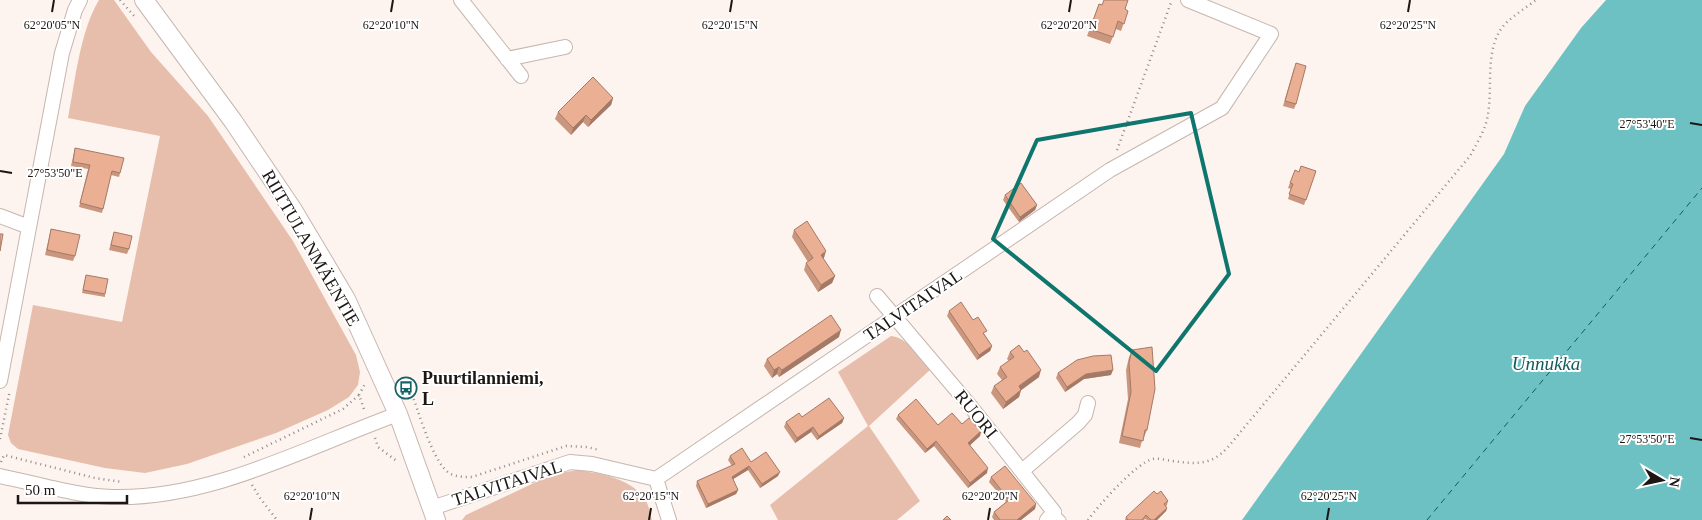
<svg xmlns="http://www.w3.org/2000/svg" width="1702" height="520" font-family="'Times New Roman',serif">
<style>
.green{fill:#e7beab}
.water{fill:#6ec1c3}
.lines{fill:none;stroke-linecap:round;stroke-linejoin:round}
.ferry{stroke:#135a5c;stroke-width:1;stroke-dasharray:6 5;stroke-linecap:butt}
.service-casing{stroke:#c6b6af;stroke-width:9}
.minor-casing{stroke:#c6b6af;stroke-width:16}
.tertiary-casing{stroke:#c6b6af;stroke-width:20}
.path{stroke:#918986;stroke-width:2.5;stroke-dasharray:1 4;stroke-linecap:butt}
.service{stroke:#fff;stroke-width:7}
.minor{stroke:#fff;stroke-width:14}
.tertiary{stroke:#fff;stroke-width:18}
.wall{fill:#ca967e}
.shaded-wall{fill:#a47a67}
.building{fill:#ebaf93;stroke:#a47a67}
.marked{fill:none;stroke:#0f766e;stroke-width:4;stroke-linejoin:round}
.ticks{fill:none;stroke:#1c1714;stroke-width:2}
.labels{text-anchor:middle;dominant-baseline:central;stroke-width:4;stroke-linejoin:round;paint-order:stroke}
.street-label{font-size:18px;fill:#1c1714;stroke:#fff}
.poi-label{font-size:18px;font-weight:bold;fill:#1c1714;stroke:#fff;text-anchor:start}
.water-label{font-size:19px;font-style:italic;fill:#135a5c;stroke:#fff}
.ticks-label{font-size:12px;text-anchor:middle;fill:#1c1714;stroke:#fff;stroke-width:4;stroke-linejoin:round;paint-order:stroke}
</style>
<rect width="100%" height="100%" fill="#fdf3ef"/>
<path class="green" d="M99 0H114L151 52 208 116 293 241 356 355 360 372 358 385 349 397 328 410 276 433 187 464 145 473 105 468 18 449 11 443 8 435 33 305 122 322 160 136 68 118C75 82 80 31 99 0Z
M891 336C907 337 920 358 931 369L869 426 920 501 897 520H778L770 505 868 426 838 372Z
M578 470C602 474 632 478 646 501 649 506 650 514 652 520H462L466 515 553 474Z"/>
<path class="water" d="M1606 0H1702V520H1242L1504 154 1525 106 1581 28Z"/>
<g class="lines">
<path class="ferry" d="M1427 520 1702 188"/>
<g class="service-casing">
<path id="service" d="M1054 512 1062 520"/>
</g>
<g class="minor-casing">
<path id="minor" d="M461 0 521 76
M507 59 565 47
M0 216 29 227
M877 296 971 407 1054 512 1047 520
M0 381 62 53 75 10 80 0
M1022 471 1078 423 1085 415 1088 403
M0 476C34 483 78 496 112 497 210 500 307 447 398 414
M656 479 669 520
M432 508 570 462 592 464 656 479 1110 170 1222 108 1271 34 1188 0"/>
</g>
<g class="tertiary-casing">
<path id="tertiary" d="M144 0 233 121 293 210 346 299 398 414 436 520"/>
</g>
<path class="path" d="M120 0 135 17
M1117 150 1172 0
M406 388 410 389C418 409 432 461 449 473 456 477 464 477 472 477L566 446 587 447 599 450
M359 395 366 382
M375 438 378 447 398 462
M0 439 10 390
M244 457 343 409 359 395 365 412
M1 462 4 455 95 478 122 482
M252 485 260 498 277 520
M1088 520C1098 506 1137 462 1153 459 1158 458 1166 460 1172 461 1196 464 1211 466 1228 447L1470 156C1477 143 1486 129 1488 114 1493 85 1484 47 1505 24 1514 15 1527 7 1536 0"/>
<use href="#service" class="service"/>
<use href="#minor" class="minor"/>
<use href="#tertiary" class="tertiary"/>
</g>
<path class="wall" d="M1099 4 1128 11 1121 31 1116 29 1110 44 1087 36Z
M1294 68 1296 104 1294 109 1283 106Z
M613 98 611 105 588 127 583 122 571 135 555 119 558 112Z
M75 148 120 173 119 177 111 175 102 213 79 207 88 169 71 166Z
M1295 170 1299 172 1316 171 1304 205 1288 199 1291 189 1288 188Z
M1005 195 1037 205 1035 210 1019 222 1003 200Z
M51 229 75 256 73 261 45 255Z
M794 230 824 258 823 259 835 276 832 283 818 292 804 270 806 263 808 262 792 237Z
M114 232 129 249 127 254 109 250Z
M86 275 105 294V297L82 293Z
M949 311 973 320 985 335 992 346 990 351 977 360 947 316Z
M839 337 779 377 777 374 772 378 764 366 767 359Z
M1132 350 1147 430 1144 437H1143L1140 448 1119 443 1128 399 1126 370 1129 357Z
M1010 352 1039 377 1021 390 1019 397 1003 409 991 393 994 386 1002 380 997 374 1000 367 1009 361 1007 359Z
M1058 373 1111 375 1084 379 1065 392 1056 378Z
M898 415 938 425 962 424 981 431 980 436 970 445 987 473 968 488 934 446 925 453 896 419Z
M802 417 844 418 842 423 817 440 811 432 795 443 784 427 786 422Z
M730 456 751 462 778 476 760 488 748 470 733 479 738 490 736 494 706 508 696 486 697 481 732 466 728 460Z
M991 477 1036 504 1035 509 1021 520H994L992 517 994 512 1006 502 989 482Z
M1157 494 1168 501 1167 505 1166 506 1167 508 1166 511 1157 520H1147L1145 519 1144 520H1125L1126 517Z"/>
<path class="shaded-wall" d="M613 98 611 105 588 127 591 120Z
M586 115 583 122 571 135 573 128Z
M1037 205 1035 210 1019 222 1020 217Z
M826 251 824 258 818 262 821 255Z
M835 276 832 283 818 292 821 285Z
M841 330 839 337 779 377 782 370Z
M992 346 990 351 977 360 979 355Z
M779 367 777 374 772 378 774 370Z
M1041 370 1039 377 1016 394 1019 386Z
M1113 370 1111 375 1084 379 1065 392 1067 387 1086 374Z
M1021 390 1019 397 1003 409 1006 402Z
M844 418 842 423 817 440 819 436Z
M813 427 811 432 795 443 797 438Z
M981 431 980 436 967 448 968 443Z
M936 441 934 446 925 453 927 449Z
M749 466 748 470 730 481 732 477Z
M988 468 987 473 968 488 970 483Z
M780 472 778 476 760 488 762 484Z
M738 490 736 494 706 508 708 504Z
M1036 504 1035 509 1021 520H1017Z
M1167 508 1166 511 1157 520H1154Z"/>
<path class="building" d="M1104 0H1128L1125 9 1128 11 1124 24 1118 21 1113 37 1090 29 1099 4 1102 5Z
M1296 63 1306 66 1296 104 1285 101Z
M593 77 613 98 591 120 586 115 573 128 558 112Z
M75 148 124 158 120 173 112 171 103 209 80 203 90 165 73 162Z
M1301 166 1316 171 1306 200 1289 194 1293 184 1290 183 1295 170 1299 172Z
M1021 183 1037 205 1020 217 1005 195Z
M807 221 826 251 821 255 835 276 821 285 806 263 813 258 794 230Z
M51 229 80 235 75 256 47 250Z
M114 232 132 236 129 249 111 245Z
M0 234H3L0 251Z
M86 275 108 279 105 294 83 290Z
M961 302 973 320 978 317 987 331 983 333 992 346 979 355 949 311Z
M831 315 841 330 782 370 779 367 774 370 767 359Z
M1019 345 1024 352 1027 350 1041 370 1019 386 1021 390 1006 402 994 386 1007 377 1000 367 1014 357 1010 352Z
M1152 347 1155 389 1147 430H1145L1143 441 1122 436 1131 392 1129 363 1132 350Z
M1111 355 1113 370 1086 374 1067 387 1058 373 1077 360 1093 356Z
M829 398 844 418 819 436 813 427 797 438 786 422 799 413 802 417Z
M916 399 938 425 952 413 962 424 969 418 981 431 968 443 988 468 970 483 936 441 927 449 898 415Z
M742 448 751 462 766 452 780 472 762 484 749 466 732 477 738 490 708 504 697 481 735 464 730 456Z
M1005 466 1036 504 1017 520H1000L994 512 1009 500 991 477Z
M1154 491 1157 494 1161 491 1168 501 1164 504 1167 508 1154 520H1151L1146 515 1142 520H1128L1126 517Z
M947 516 951 520H943Z"/>
<path class="marked" d="M1191 113 1229 274 1156 371 993 239 1037 140Z"/>
<path class="ticks" d="M52 12 54 0M391 12 393 0M730 12 732 0M1069 12 1071 0M1408 12 1410 0M1690 123 1702 125M0 171 12 173M1690 438 1702 440M310 520 312 508M649 520 651 508M988 520 990 508M1327 520 1329 508"/>
<defs>
<g id="bus-ring" transform="scale(1.125)"><circle r="9.5" fill="#fff" stroke="#146466" stroke-width="1.5"/><path d="M-5-6H5V4H4V6H2V4H-2V6H-4V4H-5ZM-3.5-4V0h7V-4ZM-3.5 1.2v1.5H-2V1.2ZM2 1.2v1.5H3.5V1.2Z" fill="#146466"/></g>
</defs>
<g fill-rule="evenodd">
<use href="#bus-ring" x="406" y="388"/>
</g>
<g class="labels">
<g class="street-label">
<text transform="translate(311 248) rotate(60)">RIITTULANMÄENTIE</text>
<text transform="translate(913 305) rotate(-34)">TALVITAIVAL</text>
<text transform="translate(976 414) rotate(51)">RUORI</text>
<text transform="translate(507 483) rotate(-18)">TALVITAIVAL</text>
</g>
<g class="poi-label">
<text x="422" y="378">Puurtilanniemi,<tspan x="422" dy="21">L</tspan></text>
</g>
<g class="water-label">
<text x="1546" y="363">Unnukka</text>
</g>
</g>
<g class="ticks-label">
<text x="1069" y="29">62°20'20"N</text>
<text x="52" y="29">62°20'05"N</text>
<text x="391" y="29">62°20'10"N</text>
<text x="730" y="29">62°20'15"N</text>
<text x="1408" y="29">62°20'25"N</text>
<text x="1647" y="128">27°53'40"E</text>
<text x="55" y="177">27°53'50"E</text>
<text x="1647" y="443">27°53'50"E</text>
<text x="312" y="500">62°20'10"N</text>
<text x="651" y="500">62°20'15"N</text>
<text x="990" y="500">62°20'20"N</text>
<text x="1329" y="500">62°20'25"N</text>
</g>
<g transform="translate(1662 480) rotate(99)" stroke="#ffffff" stroke-width="4" paint-order="stroke">
<path d="M0-4L9 19L0 12L-9 19Z" fill="#1c1714"/>
<text y="-8" font-size="14" font-weight="bold" text-anchor="middle" fill="#1c1714">N</text>
</g>
<path d="M18 495v8h109v-8" fill="none" stroke="#1c1714" stroke-width="2.5"/>
<text x="25" y="495" font-size="15" fill="#1c1714" stroke="#ffffff" stroke-width="4" paint-order="stroke">50 m</text>
</svg>
